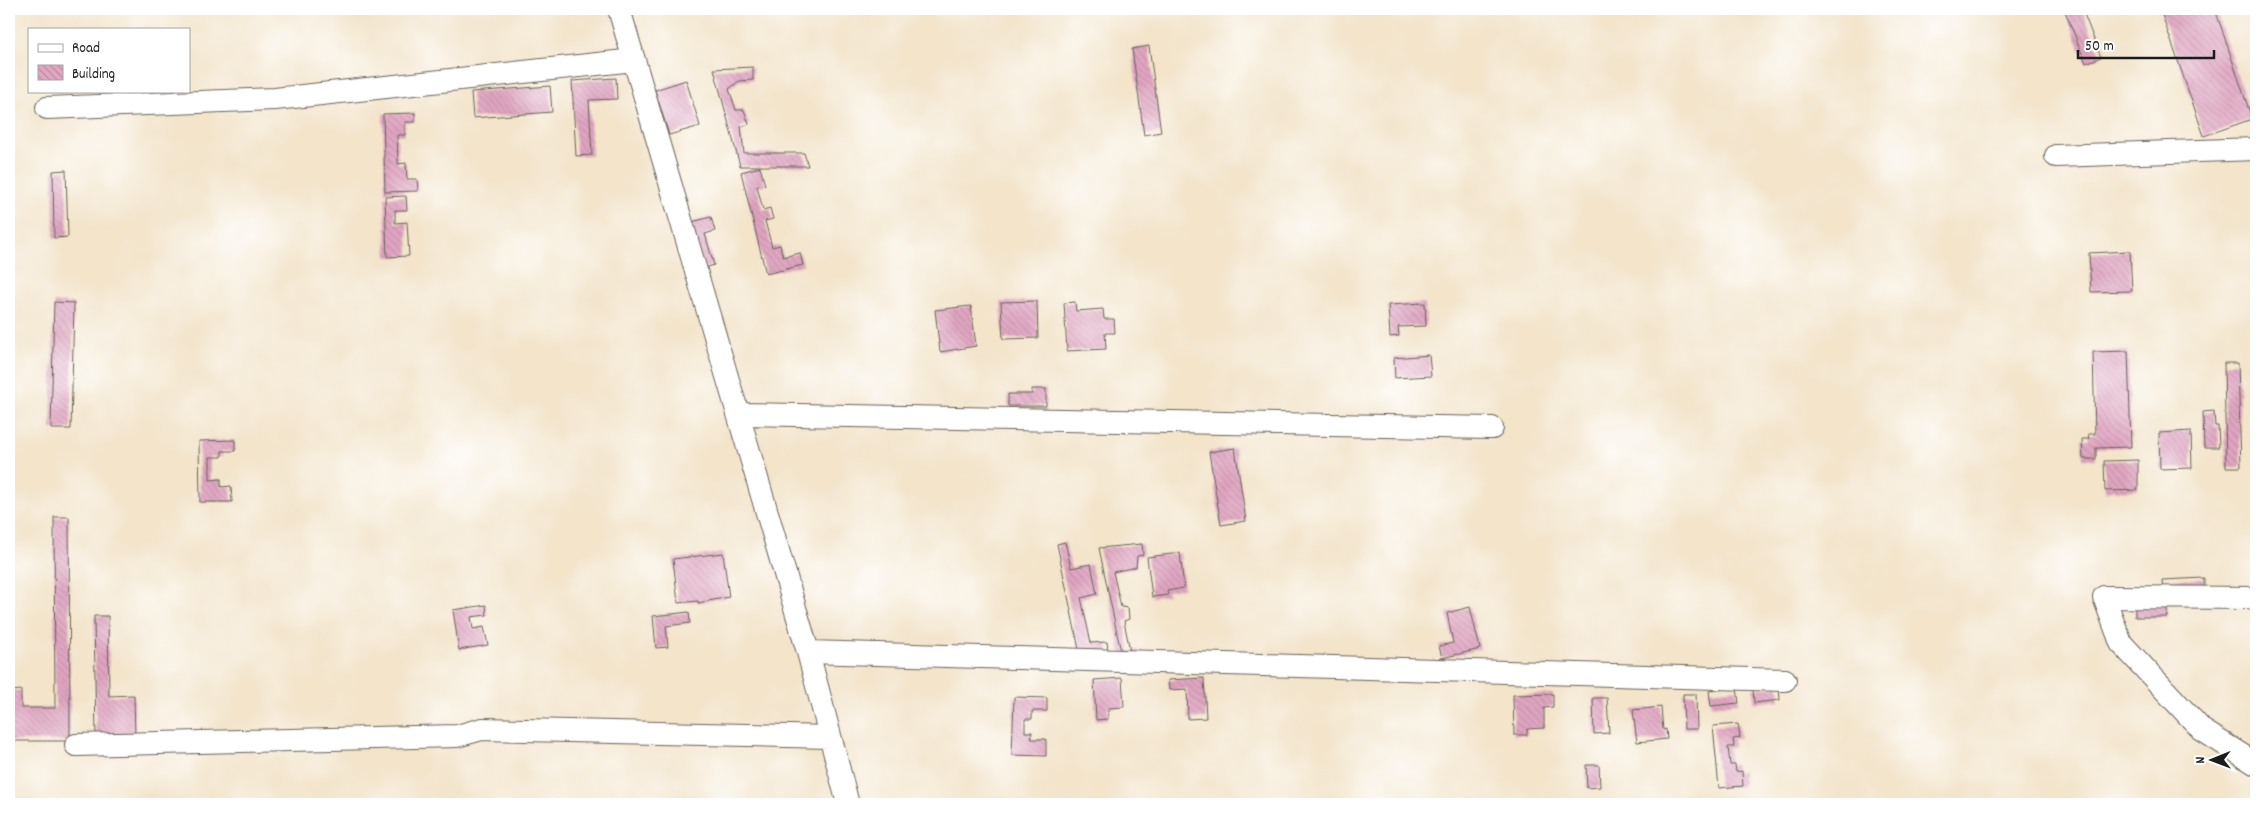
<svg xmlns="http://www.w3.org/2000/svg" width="2265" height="813" font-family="Dekko,sans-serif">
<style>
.building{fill:url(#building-back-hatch)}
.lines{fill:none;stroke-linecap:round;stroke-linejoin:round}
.minor-casing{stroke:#676259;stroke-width:24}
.minor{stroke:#fff;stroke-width:22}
</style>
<defs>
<pattern id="building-back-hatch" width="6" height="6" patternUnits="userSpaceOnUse" patternTransform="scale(1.25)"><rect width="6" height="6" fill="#e0a5c1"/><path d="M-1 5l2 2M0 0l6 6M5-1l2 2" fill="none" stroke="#c08da5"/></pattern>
</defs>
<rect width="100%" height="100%" fill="#fff"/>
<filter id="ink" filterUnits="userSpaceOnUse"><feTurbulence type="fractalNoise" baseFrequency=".02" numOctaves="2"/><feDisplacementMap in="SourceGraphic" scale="10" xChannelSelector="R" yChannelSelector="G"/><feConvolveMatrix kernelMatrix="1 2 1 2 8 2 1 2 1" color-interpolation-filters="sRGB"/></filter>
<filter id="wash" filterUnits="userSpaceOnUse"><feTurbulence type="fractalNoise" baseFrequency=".0096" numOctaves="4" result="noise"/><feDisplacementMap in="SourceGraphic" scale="20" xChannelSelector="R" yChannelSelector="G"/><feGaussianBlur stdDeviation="1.12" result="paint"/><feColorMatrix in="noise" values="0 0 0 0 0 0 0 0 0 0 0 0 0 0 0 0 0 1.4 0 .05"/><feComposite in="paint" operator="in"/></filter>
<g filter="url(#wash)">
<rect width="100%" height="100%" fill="#f3e4ca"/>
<g id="blocks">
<path class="building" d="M2064 9H2082L2101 57 2086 63Z
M2160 9H2215L2252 119 2204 136Z
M1149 46 1161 132 1144 135 1132 49Z
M753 67V80L739 81 729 89 736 110H744L749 124 741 127 744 153H804L808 166H740L714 69Z
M616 78 617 99 589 100 592 155 576 156 572 81Z
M686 80 700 126 669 135 655 90Z
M550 86 552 112 473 118 471 92Z
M415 113V122H405V135H397L398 164 406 163 407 179H417L418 191 385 192 383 114Z
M760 167 765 185 757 186 763 210 770 208 773 219 765 221 772 247 780 245 783 257 800 253 803 265 766 274 741 172Z
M66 170 68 237 54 238 53 171Z
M406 196 407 210H395V223L407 222 409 256 387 257 385 197Z
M711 217 715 231 705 234 714 265 702 269 688 223Z
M2130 251 2132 291 2091 292 2089 253Z
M1037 301 1038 338 1003 339 1001 302Z
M54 302 74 303 71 429H51Z
M1075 302 1076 311 1103 309 1104 319H1114L1115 333H1105L1106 349 1067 351 1064 303Z
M1425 303 1426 326 1398 327 1399 336 1390 337 1388 305Z
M971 306 976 346 940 352 935 310Z
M2128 351 2131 447 2096 448V459H2083L2082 439H2089L2088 434H2095L2093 352Z
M1429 355 1431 376 1395 378 1394 358Z
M2224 363H2238L2241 467H2226Z
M1032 389H1046V406H1008V394H1032Z
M2214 411 2215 426H2218L2219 447H2204L2203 412Z
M2191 431 2192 468 2160 469 2159 433Z
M235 440V451H222V457H210V480L221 479V487L231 486 232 502H200L199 441Z
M1235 448 1246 521 1221 525 1209 452Z
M2138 460V490L2105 491 2104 461Z
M54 517H69L70 741H9V679H13L12 691 21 690V708H55Z
M1065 542 1071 568 1091 564 1097 594 1081 598 1091 643 1107 642 1109 659H1081L1057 544Z
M1142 544 1143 555 1137 556 1136 567 1113 572 1121 607 1128 608 1129 619 1124 621 1130 651 1139 650 1140 657H1122L1099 548Z
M723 553 729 597 698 603V601L678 603 673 559Z
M1180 553 1184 588 1167 591 1168 595 1152 597 1147 557Z
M2204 578V592L2163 594 2162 580Z
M486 605 487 615 471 617 473 629 484 627 488 645 459 650 453 610Z
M2167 605V617H2135V606Z
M1470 607 1480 649 1442 658 1439 646 1453 643 1447 613Z
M689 612 690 623 666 626 668 647 656 648 653 616Z
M94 616H108L109 696 134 695 135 738 96 739Z
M1122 678 1124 707 1108 708V719L1096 720 1094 680Z
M1204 678 1206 718 1188 719 1187 689 1169 690 1168 680Z
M1779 686 1780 700 1754 703 1753 689Z
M1737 688 1739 703 1711 706 1709 691Z
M1553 694V707L1544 708V728L1527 729V735H1514L1513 695Z
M1683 694H1696L1697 729H1684Z
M1014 697 1047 698V711H1032V719H1025V732H1032L1031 739H1046V756L1012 755Z
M1593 698H1607L1609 733 1594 734Z
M1661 707 1663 730 1666 729 1667 739 1637 742 1633 710Z
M1738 724 1740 738 1733 739 1734 747H1728L1730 765H1735L1736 772 1742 771 1743 786 1719 788 1713 726Z
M1586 765H1599L1600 787 1587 788Z"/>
</g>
</g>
<g filter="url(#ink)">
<use href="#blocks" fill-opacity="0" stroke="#676259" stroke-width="1"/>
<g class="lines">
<g class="minor-casing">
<path id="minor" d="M619 9 808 652 848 804
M47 108 275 99 634 60
M2056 156 2256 149
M738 414 1492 428
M2256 598 2104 597 2121 643 2202 730 2256 764
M808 652 1785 680
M76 745 457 736 482 729 830 737"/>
</g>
<use href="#minor" class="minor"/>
</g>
</g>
<rect width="2265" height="813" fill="none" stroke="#fff" stroke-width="30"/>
<rect x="28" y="28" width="162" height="65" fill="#ffffff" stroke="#a4a4a4"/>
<rect x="38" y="44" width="25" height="8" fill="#ffffff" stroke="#a4a4a4"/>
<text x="72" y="52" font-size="15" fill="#1c1c1c">Road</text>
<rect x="38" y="65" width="25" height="15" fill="url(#building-back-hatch)" stroke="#a4a4a4"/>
<text x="72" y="78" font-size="15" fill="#1c1c1c">Building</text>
<g transform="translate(2212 760) rotate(269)" stroke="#ffffff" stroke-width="4" paint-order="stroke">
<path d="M0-4L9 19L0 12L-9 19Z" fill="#1c1c1c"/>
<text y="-8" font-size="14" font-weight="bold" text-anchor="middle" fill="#1c1c1c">N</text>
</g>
<path d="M2078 50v8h136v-8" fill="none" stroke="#1c1c1c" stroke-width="2.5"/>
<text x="2085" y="50" font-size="15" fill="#1c1c1c" stroke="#ffffff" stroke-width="4" paint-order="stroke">50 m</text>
</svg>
